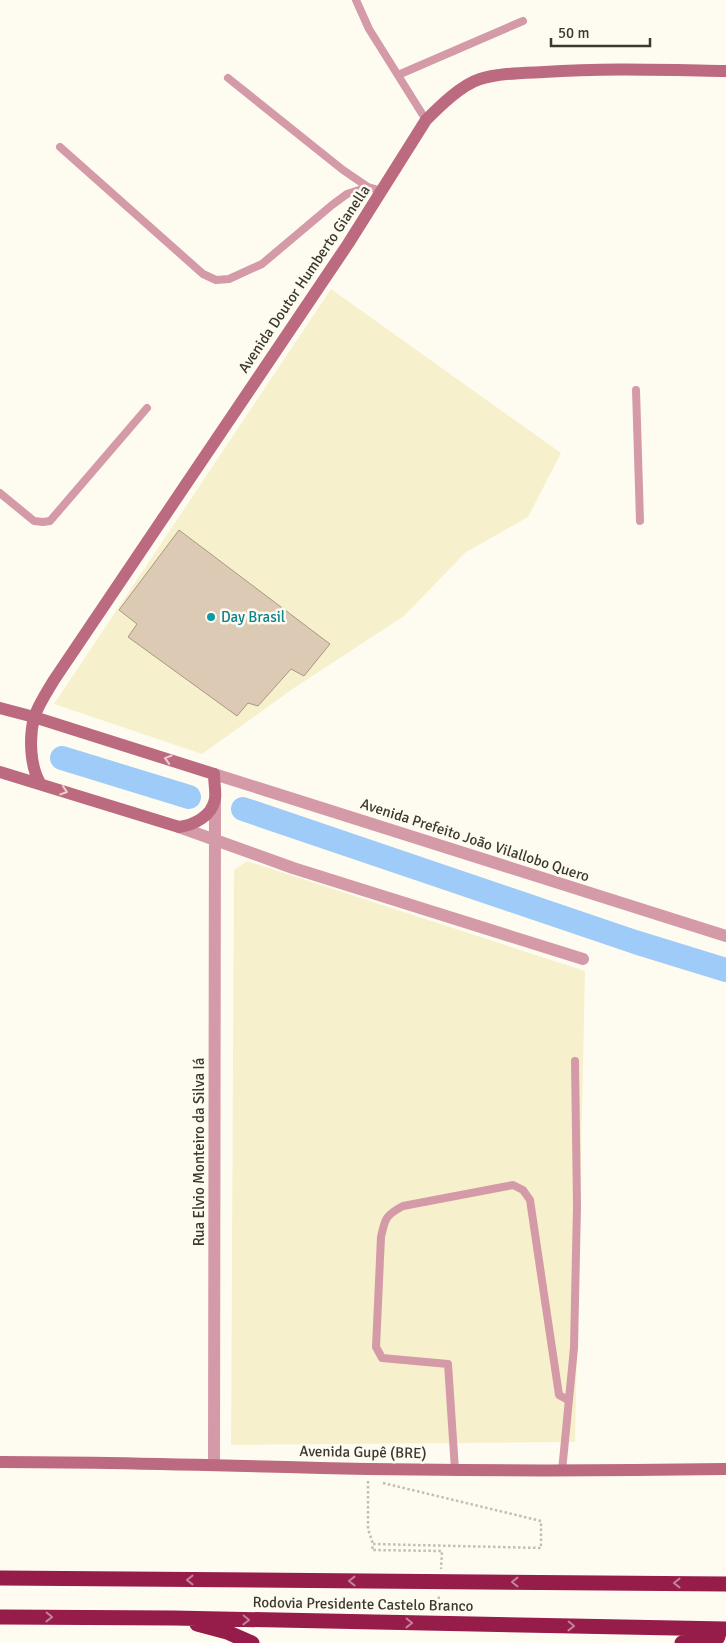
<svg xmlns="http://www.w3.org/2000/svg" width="726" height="1643" font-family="Signika,sans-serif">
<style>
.built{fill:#f7f0cc}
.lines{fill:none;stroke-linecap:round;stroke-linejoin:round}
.river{stroke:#9ecbf7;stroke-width:24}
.building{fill:#ddcab4;stroke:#a99782}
.path{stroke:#c1bfb4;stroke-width:2.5;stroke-dasharray:2.5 2.5;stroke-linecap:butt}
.service{stroke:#d49aa7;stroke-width:8}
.minor{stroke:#d49aa7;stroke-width:12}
.secondary{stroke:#bc6a7f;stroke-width:12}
.motorway{stroke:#961d4a;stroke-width:15}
.oneway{stroke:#ead0cf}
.oneway2{stroke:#c58195}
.culture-dot{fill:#0f9aa8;stroke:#fefcf1;stroke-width:2}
.labels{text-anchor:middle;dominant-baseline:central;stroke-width:5;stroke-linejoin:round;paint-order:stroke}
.street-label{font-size:15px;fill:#3b392e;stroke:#fefcf1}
.culture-label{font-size:15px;fill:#0d838f;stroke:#fefcf1;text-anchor:start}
</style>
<rect width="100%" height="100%" fill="#fefcf1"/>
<path class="built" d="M331 289 561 453 528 517 466 552 404 616 294 688 202 754 54 704Z
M247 861 585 971 575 1442 231 1445 234 870Z"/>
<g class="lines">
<path class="river" d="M62 758 189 797
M243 809 635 942 726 970"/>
</g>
<path class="building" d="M179 530 330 644 304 676 291 669 258 706 248 703 237 716 128 637 137 624 119 610Z"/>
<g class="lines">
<path class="path" d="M368 1481V1529L373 1544
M383 1483 541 1521V1548L373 1544 372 1550 442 1551 441 1569
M438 1609 439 1595"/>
<path class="service" d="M356 0 369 29 426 120
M398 75 523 21
M228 78 343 170 368 187
M60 147 203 274 216 280 229 279 262 264 332 205 347 194 368 187 382 191
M636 390 640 521
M0 493 34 521 43 522 50 521 147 408
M455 1470 448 1364 382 1358 376 1347 381 1237C385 1218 386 1215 403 1206L513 1185 523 1190 530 1200 559 1395 568 1400
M562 1471 574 1348 577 1206 575 1061"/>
<path class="minor" d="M214 774 726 936
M179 827 293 868 583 959
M214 1464 215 799"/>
<path class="secondary" d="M0 708 34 717 214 774C214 782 216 791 215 799 212 816 194 825 179 827L0 772
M40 783C30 766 29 737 34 718 38 705 47 692 54 680L348 244 426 120C439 107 461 85 480 79 500 73 523 73 544 72 604 68 665 70 726 71
M0 1462C107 1462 214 1465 321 1468 456 1471 591 1471 726 1469"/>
<path class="motorway" d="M0 1578 726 1584
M0 1617 174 1618 726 1629
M197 1624 227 1632 252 1643
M682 1643 697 1639 718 1637"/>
</g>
<defs><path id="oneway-chevron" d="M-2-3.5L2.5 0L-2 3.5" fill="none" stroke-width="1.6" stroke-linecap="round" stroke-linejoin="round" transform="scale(1.25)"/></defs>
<g class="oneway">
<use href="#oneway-chevron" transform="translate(168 759) rotate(-163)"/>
<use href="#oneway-chevron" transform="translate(64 791) rotate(18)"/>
</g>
<g class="oneway2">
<use href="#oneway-chevron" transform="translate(190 1580) rotate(-180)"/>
<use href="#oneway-chevron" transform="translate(352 1581) rotate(-180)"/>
<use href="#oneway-chevron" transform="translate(515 1582) rotate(-180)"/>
<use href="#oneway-chevron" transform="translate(677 1583) rotate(-180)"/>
<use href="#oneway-chevron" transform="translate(49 1617) rotate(1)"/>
<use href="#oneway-chevron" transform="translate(246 1620) rotate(1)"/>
<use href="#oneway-chevron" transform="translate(409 1623) rotate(1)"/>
<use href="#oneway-chevron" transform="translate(571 1626) rotate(1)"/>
</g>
<circle class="culture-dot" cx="211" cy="617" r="5"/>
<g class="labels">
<g class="street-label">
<text transform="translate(304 279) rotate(-56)">Avenida Doutor Humberto Gianella</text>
<text transform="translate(475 840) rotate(18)">Avenida Prefeito João Vilallobo Quero</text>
<text transform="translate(199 1152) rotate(-90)">Rua Elvio Monteiro da Silva Iá</text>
<text transform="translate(363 1452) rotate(1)">Avenida Gupê (BRE)</text>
<text transform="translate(363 1604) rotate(1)">Rodovia Presidente Castelo Branco</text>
</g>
<g class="culture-label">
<text x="221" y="617">Day Brasil</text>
</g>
</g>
<path d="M551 38v8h99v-8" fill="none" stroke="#3b392e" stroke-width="2.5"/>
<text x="558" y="38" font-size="15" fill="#3b392e" stroke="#fefcf1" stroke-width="4" paint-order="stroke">50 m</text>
</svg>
